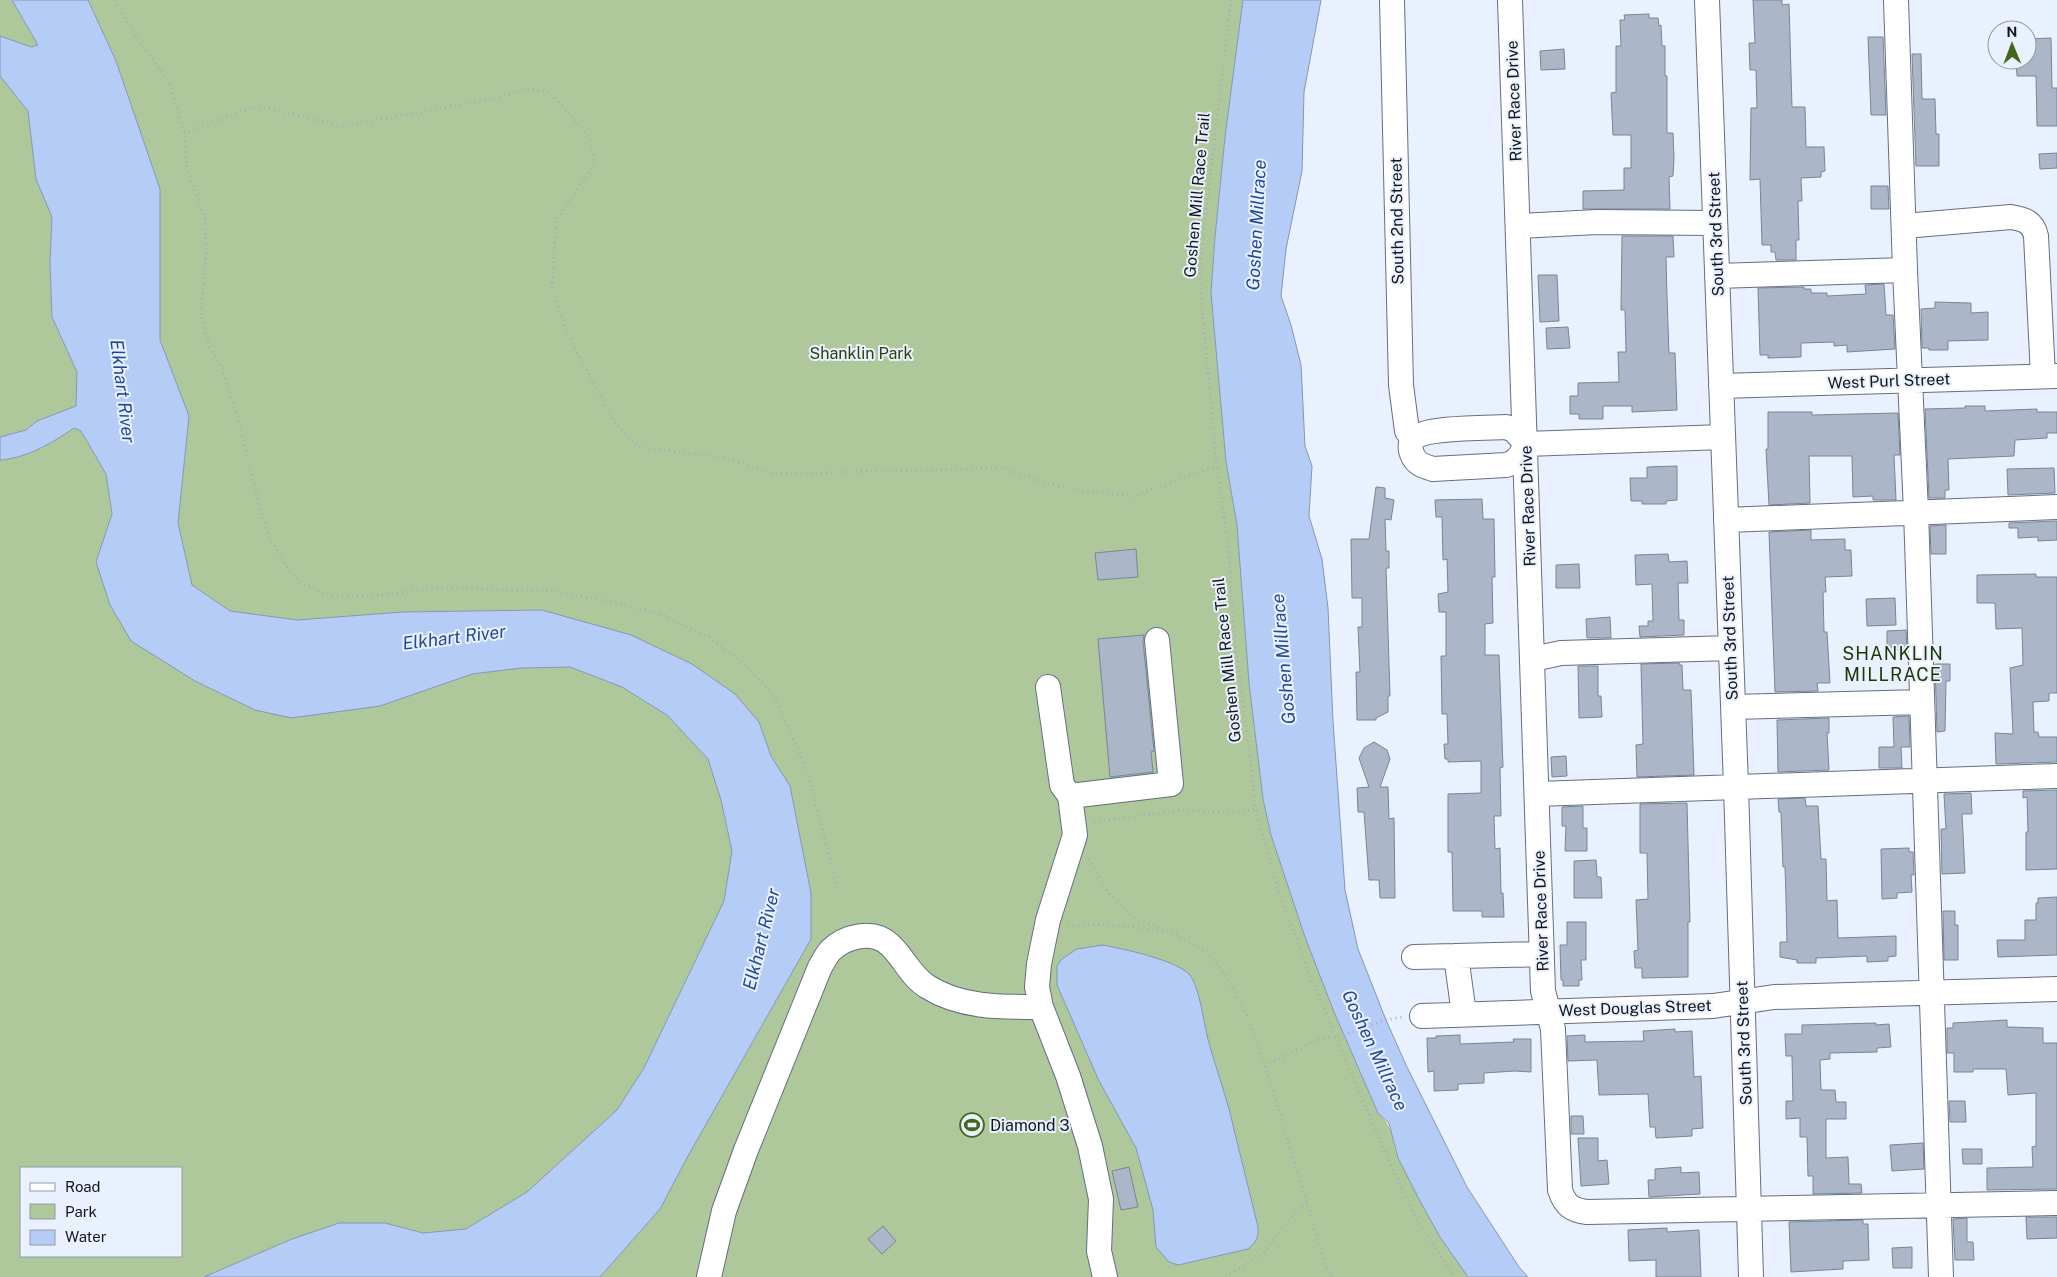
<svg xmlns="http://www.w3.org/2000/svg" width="2057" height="1277" font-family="'Public Sans',sans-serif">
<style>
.green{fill:#afc89b;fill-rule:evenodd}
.water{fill:#b5cdf6;stroke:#8496b5}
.building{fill:#abb6c9;stroke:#7a8497}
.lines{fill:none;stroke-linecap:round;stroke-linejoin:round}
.minor-casing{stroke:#646e80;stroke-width:26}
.path{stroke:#a7adb8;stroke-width:3;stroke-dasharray:1 4;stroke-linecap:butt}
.minor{stroke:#fff;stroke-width:24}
.labels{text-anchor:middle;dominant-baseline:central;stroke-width:4;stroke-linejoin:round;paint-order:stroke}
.street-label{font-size:16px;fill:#11151c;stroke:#eaf1fe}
.park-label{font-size:16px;fill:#2a410e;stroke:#eaf1fe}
.poi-label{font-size:16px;fill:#11151c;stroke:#eaf1fe;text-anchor:start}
.water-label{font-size:18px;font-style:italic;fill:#214997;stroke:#eaf1fe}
.neighbourhood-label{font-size:18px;letter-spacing:1px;fill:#203703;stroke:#eaf1fe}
</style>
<rect width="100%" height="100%" fill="#eaf1fe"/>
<path class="green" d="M0 0H12L38 45 31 47 0 36Z
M88 0H1243L1225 137 1215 237 1211 293 1226 462 1237 525 1249 683 1263 799 1271 835 1305 937 1334 1012 1378 1113C1397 1130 1390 1142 1400 1161 1420 1202 1442 1240 1468 1277H600L660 1209 688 1156 811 939V893L790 786 771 756 759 722 542 610 403 612 297 620 230 611 192 585 178 523 189 416 160 340V189L116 61Z
M0 76 28 111 36 179 52 217 50 263 52 317 77 372 76 406 37 421 26 430 0 437Z
M74 428 81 431 106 474 112 515 108 531 131 641 195 681 255 710 380 706 472 674 521 668 570 667 622 687 667 715 708 759 721 800 732 851 724 901 644 1068 617 1110 527 1192 466 1229 423 1233 385 1223 292 1239 204 1277H0V460C27 458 52 443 74 428ZM21 1168H181V1256H21Z"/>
<path class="water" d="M12 0H88L116 61 160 189V340L189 416 178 523 192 585 230 611 297 620 403 612 542 610 631 635 692 664 735 694 759 722 771 756 790 786 811 893V939L688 1156 660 1209 600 1277H204L292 1239 339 1223H385L423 1233 466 1229 527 1192 617 1110 644 1068 724 901 732 851 721 800 708 759 667 715 622 687 570 667 521 668 472 674 380 706 291 718 255 710 195 681 131 641 110 605 96 562 112 514 106 474 81 431 74 428C52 443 27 458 0 460V437L26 430 37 421 76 406 77 372 52 317 50 263 52 217 36 179 28 111 0 76V36L31 47 38 45Z
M1243 0H1321L1304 92 1302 171 1286 249 1281 296 1291 325 1301 365 1305 446 1312 466 1309 516 1322 559 1328 608 1333 721 1345 890 1358 949 1386 1020 1406 1065 1467 1187 1519 1267 1528 1277H1468L1440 1237 1420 1201 1398 1158 1389 1123 1378 1113 1334 1012 1305 937 1271 835 1263 799 1249 683 1237 525 1226 462 1211 293 1215 237 1225 137Z
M1103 945C1124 949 1175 960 1189 974 1200 986 1204 1027 1209 1043 1215 1065 1223 1087 1229 1109 1239 1148 1248 1188 1258 1227 1259 1237 1256 1242 1248 1249L1178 1265 1169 1262 1156 1247 1153 1210 1136 1148 1099 1081 1057 985V966L1062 959 1077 949Z"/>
<path class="building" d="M1753 0H1782V5L1789 4 1792 107H1805L1806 147H1824L1825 171 1821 172V177L1801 178 1802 201H1798L1799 240H1796V260H1776L1775 252H1771V245H1762L1760 179 1750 180 1751 108H1757L1756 70H1750L1749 43H1755Z
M1649 14V18H1658L1659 26 1661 25 1662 46H1665V76H1667V133H1673L1674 158 1673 176 1669 177 1670 209H1583V191L1624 190V168H1631V135H1613L1611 93 1616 92V46H1621L1620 20H1625L1624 15Z
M1868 37H1883L1886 115H1871Z
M2051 38 2052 88H2057V126H2037L2036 76H2017L2016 60H2027V39Z
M1564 49 1565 69 1541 70 1540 51Z
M1912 54H1921L1922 99H1935L1936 134H1939V166H1916Z
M2057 153V168L2040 169 2039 154Z
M1871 186H1888L1889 209H1871Z
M1622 236H1673L1674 257H1666L1667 297 1669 353H1675L1677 410 1632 412V406H1603V419H1579V414H1570V396H1578V383L1619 382 1618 352H1626L1625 310H1621Z
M1538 275H1557L1559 321 1540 322Z
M1884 284 1886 315H1893L1895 349 1847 352V345L1834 346V342L1801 343V357L1768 358V355H1760L1758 288 1804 287V289H1811V293H1827V296L1866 294 1865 285Z
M1935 302 1971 303V313L1988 312V340L1948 341V350H1929V348H1922L1921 309 1935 308Z
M1568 327 1570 348 1547 349 1546 328Z
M1965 406H1985V411L2037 409V412H2057V433H2047V438L2015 440 2014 456 1948 459 1949 490H1945V498H1929L1925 409 1965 408Z
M1768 412H1812V415L1898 413 1900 455H1894L1896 500H1873V496L1853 497 1852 456H1809L1810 503 1769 505 1766 449H1768Z
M1677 466V500L1666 501V504H1642V501H1631L1630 478H1647V467Z
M2054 468 2055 493 2008 495 2007 469Z
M1376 487 1385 488V498L1394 500 1391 520 1385 519 1386 551H1389V568H1386L1390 696H1388V712L1376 718V720H1357L1356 672H1360L1358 627H1362V598H1352L1351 539H1369Z
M1482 499 1483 519H1494L1495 577H1492L1493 623 1485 624V655H1499L1503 767 1500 768 1501 816H1494L1495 849 1500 848 1501 893H1503L1504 917H1482V911H1453L1452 852H1448V794L1481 793V761L1448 762V759H1445L1444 744H1448L1447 714H1442L1441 656H1446V612H1439L1438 594 1448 592 1447 559 1443 560 1442 517H1436L1435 500Z
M2057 521V540L2038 541V537L2018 538V528H2009V523Z
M1946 525V554H1931L1930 526Z
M1811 530V540L1845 539V550H1851L1852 576 1825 577 1826 592H1823L1824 632H1827L1830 683H1817L1818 691 1775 692 1769 532Z
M1136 549 1138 577 1098 580 1095 553Z
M1668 554 1669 562 1687 561 1688 583H1678L1679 620H1684V635L1640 637 1639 626H1648V621H1653L1652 584 1636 585 1635 555Z
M1579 564 1580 588H1556V565Z
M2036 574V577H2057V693H2049V701L2033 702 2034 732H2038L2039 737H2057V762L1996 764 1995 733 2013 734 2010 668 2023 665 2022 628 1996 629 1995 603H1977V575Z
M1895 598 1896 625 1867 626 1866 599Z
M1610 617 1611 638H1587L1586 619Z
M1906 630 1907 650H1887V631Z
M1144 635 1143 641 1154 751 1151 752 1153 772 1110 777 1098 639Z
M1679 663 1680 665H1682L1683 690H1691L1694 775 1637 777 1636 745 1643 744 1641 664Z
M1935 664H1950V681H1946L1945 731 1937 732Z
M1578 666H1598V696H1601L1602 717 1579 718Z
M1909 716 1910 747H1901L1902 768H1879V747H1894L1893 717Z
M1829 718V733H1827L1829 770 1778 772 1777 720Z
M1374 742 1387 750 1390 759 1380 787H1388L1389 819 1394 818 1395 898H1380L1379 880H1369L1364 812H1358L1357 788 1369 787 1359 758 1364 748Z
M1566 756 1567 776 1552 777 1551 757Z
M2057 790V869L2026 870V832H2028L2027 797 2023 798V791Z
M1971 793 1972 814H1962L1965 873 1942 874 1941 829H1946L1944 794Z
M1805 798 1806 806H1818L1821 859H1826L1827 901 1837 900 1838 938 1896 936V956L1888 957V961L1867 962V956L1816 958V963H1797V960L1780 957V942H1787L1786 898 1785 867H1783L1781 812H1779L1778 799Z
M1687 803 1690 922H1688V977L1642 978V968H1635L1634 951 1638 950 1636 900 1648 899 1647 853H1640V804Z
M1583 806V828H1587V851H1565L1566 826H1562V807Z
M1909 848V852H1913L1914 875H1911L1912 892 1897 893V898L1882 899 1881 849Z
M1596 860 1597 877H1601L1602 898H1574V861Z
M2057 897V955L1998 957 1997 940H2025V920H2036V903H2038V898Z
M1943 911H1955V925H1958V960H1944Z
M1567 922H1586V960H1581L1582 980H1579V986H1563V980H1561L1560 945H1567Z
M2007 1020V1027L2043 1028V1043H2057V1189L1987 1190V1168L2033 1167 2032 1147 2036 1146V1093L2008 1095 2006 1069H1973V1072H1954V1053H1947V1028H1953V1023Z
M1876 1023V1025L1889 1024 1891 1047 1877 1048V1052L1830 1053V1059L1820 1060 1821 1090H1835L1836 1102H1846V1119H1826V1158L1848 1157 1849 1184H1861L1862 1193 1813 1194V1176H1808L1807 1137H1800V1118L1786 1119V1101H1793L1792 1056H1786L1785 1034H1802V1025Z
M1675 1029V1032L1692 1031 1694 1077 1701 1076 1703 1128 1692 1129V1136L1656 1138 1655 1127H1650L1648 1094 1599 1095 1597 1060 1568 1061 1567 1036 1585 1035V1042L1644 1041 1643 1031Z
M1460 1035V1044L1514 1042 1513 1039H1531V1072L1515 1071 1484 1073V1083L1458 1084V1090L1434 1091V1071L1428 1072 1427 1038H1436V1036Z
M1949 1101H1965L1966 1122H1950Z
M1571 1116H1583L1584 1134H1571Z
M1578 1138H1598V1161L1607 1160 1609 1184 1581 1186Z
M1923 1143 1924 1169 1892 1171 1890 1145Z
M1962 1149H1982V1164H1963Z
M1129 1167 1138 1207 1121 1210 1112 1171Z
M1681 1167V1173L1699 1172 1700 1194 1649 1197 1648 1180H1655V1169Z
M2026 1217H2057V1238L2027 1239Z
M1967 1218V1242H1973L1974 1260H1955L1953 1219Z
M1863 1220V1224H1868L1869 1260 1843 1261V1269L1791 1272 1789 1222Z
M883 1226 896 1241 882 1254 868 1239Z
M1667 1228V1232L1699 1230 1701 1277H1656V1260L1629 1261 1628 1230Z
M1912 1247V1268H1893L1892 1248Z"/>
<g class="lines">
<g class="minor-casing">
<path id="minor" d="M1392 0 1401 385 1407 431 1413 439
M1510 0 1543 991 1553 1029 1560 1190C1565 1205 1571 1210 1587 1212L2057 1203
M1707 0 1736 786 1751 1277
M1896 0 1905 270 1916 511 1941 1277
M1518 226 1597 222 1715 223
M1904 226 2011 217C2024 219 2033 222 2036 236L2043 376
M1717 276 1905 270
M1721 386 2057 376
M1506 427 1514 430 1526 444C1521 455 1518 462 1506 465L1433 469C1423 466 1416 464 1412 454 1410 449 1410 443 1413 439 1424 427 1488 428 1506 427Z
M1526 444 1723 437
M1726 520 2057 507
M1533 659 1561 653 1731 648
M1048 687 1062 785 1070 796 1075 835 1048 920 1039 964 1037 987 1041 1007 1068 1076 1090 1146 1101 1199 1099 1251 1105 1277
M1733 707 1922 702
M1537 794 2057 776
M1070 796 1171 784 1157 640
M1456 956 1464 1014
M1414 957 1542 954
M1422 1016 1713 1006 1774 997 2057 989
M709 1277 724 1211 746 1150 820 967C823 962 826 956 830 951 845 936 873 929 890 945 904 958 911 977 928 987 961 1008 1003 1007 1041 1007"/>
</g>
<path class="path" d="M115 0 137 38 169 81 184 133 187 166 205 219 206 253 201 316 210 348 223 370 239 422 259 506 269 537 288 569 301 583 332 596 379 595 441 588 552 591 618 603 663 615 712 639 747 667 775 697 800 754 810 782 837 886
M1231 0 1200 263 1201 297 1217 466 1229 552 1234 634 1249 746 1255 809 1279 892 1311 978 1382 1145 1417 1221 1455 1277
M184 133 257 106 342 126 493 99 522 89 550 92 589 136 595 164 556 221 552 291 569 337 615 423 638 447 725 458 772 474 1002 468 1042 482 1083 491 1133 496 1217 466
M1094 822 1181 810 1229 813 1255 809
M1089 859 1108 892 1133 917 1176 935 1206 951 1226 975 1246 1014 1265 1066 1325 1263 1332 1277
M1068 926C1101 923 1133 926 1166 933
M1265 1066 1319 1039 1341 1036 1386 1020 1402 1017
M1226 1277 1263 1254 1288 1221 1307 1203"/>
<use href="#minor" class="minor"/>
</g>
<defs>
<g id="stadium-ring" transform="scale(1.25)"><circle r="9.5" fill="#eaf1fe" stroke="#43661d" stroke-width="1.5"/><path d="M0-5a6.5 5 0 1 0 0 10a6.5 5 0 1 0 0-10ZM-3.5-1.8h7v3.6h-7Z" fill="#43661d"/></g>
</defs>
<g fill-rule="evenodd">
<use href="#stadium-ring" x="972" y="1125"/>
</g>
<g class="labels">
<g class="street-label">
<text transform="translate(1514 101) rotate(-92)">River Race Drive</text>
<text transform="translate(1197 195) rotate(-85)">Goshen Mill Race Trail</text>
<text transform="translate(1397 221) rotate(-91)">South 2nd Street</text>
<text transform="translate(1716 234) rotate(-92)">South 3rd Street</text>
<text transform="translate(1889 381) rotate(-2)">West Purl Street</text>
<text transform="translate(1528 506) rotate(-92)">River Race Drive</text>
<text transform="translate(1730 638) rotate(-92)">South 3rd Street</text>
<text transform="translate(1227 660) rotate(-96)">Goshen Mill Race Trail</text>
<text transform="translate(1541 911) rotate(-92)">River Race Drive</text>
<text transform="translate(1635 1008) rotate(-2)">West Douglas Street</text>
<text transform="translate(1744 1043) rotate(-92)">South 3rd Street</text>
</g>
<g class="park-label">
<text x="861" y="353">Shanklin Park</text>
</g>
<g class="poi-label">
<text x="990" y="1125">Diamond 3</text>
</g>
<g class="water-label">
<text transform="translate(1256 225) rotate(-87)">Goshen Millrace</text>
<text transform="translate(123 391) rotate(83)">Elkhart River</text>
<text transform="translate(454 637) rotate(-7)">Elkhart River</text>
<text transform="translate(1283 659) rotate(-95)">Goshen Millrace</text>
<text transform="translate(761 939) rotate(-76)">Elkhart River</text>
<text transform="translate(1375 1050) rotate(65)">Goshen Millrace</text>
</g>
<g class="neighbourhood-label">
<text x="1893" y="653">SHANKLIN<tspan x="1893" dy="21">MILLRACE</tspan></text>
</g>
</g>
<rect x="20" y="1167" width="162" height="90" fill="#eaf1fe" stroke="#9399a4"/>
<rect x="30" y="1183" width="25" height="8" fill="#ffffff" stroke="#9399a4"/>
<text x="65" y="1192" font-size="15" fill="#11151c">Road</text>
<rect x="30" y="1204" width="25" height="15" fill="#afc89b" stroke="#9399a4"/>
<text x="65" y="1217" font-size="15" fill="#11151c">Park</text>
<rect x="30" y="1230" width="25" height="15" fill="#b5cdf6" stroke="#9399a4"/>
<text x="65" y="1242" font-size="15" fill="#11151c">Water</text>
<g transform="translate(2012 45) rotate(359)"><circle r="24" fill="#eaf1fe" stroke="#9399a4"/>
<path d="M0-4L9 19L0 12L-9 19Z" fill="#43661d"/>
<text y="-8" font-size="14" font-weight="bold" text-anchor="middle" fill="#11151c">N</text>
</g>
</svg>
